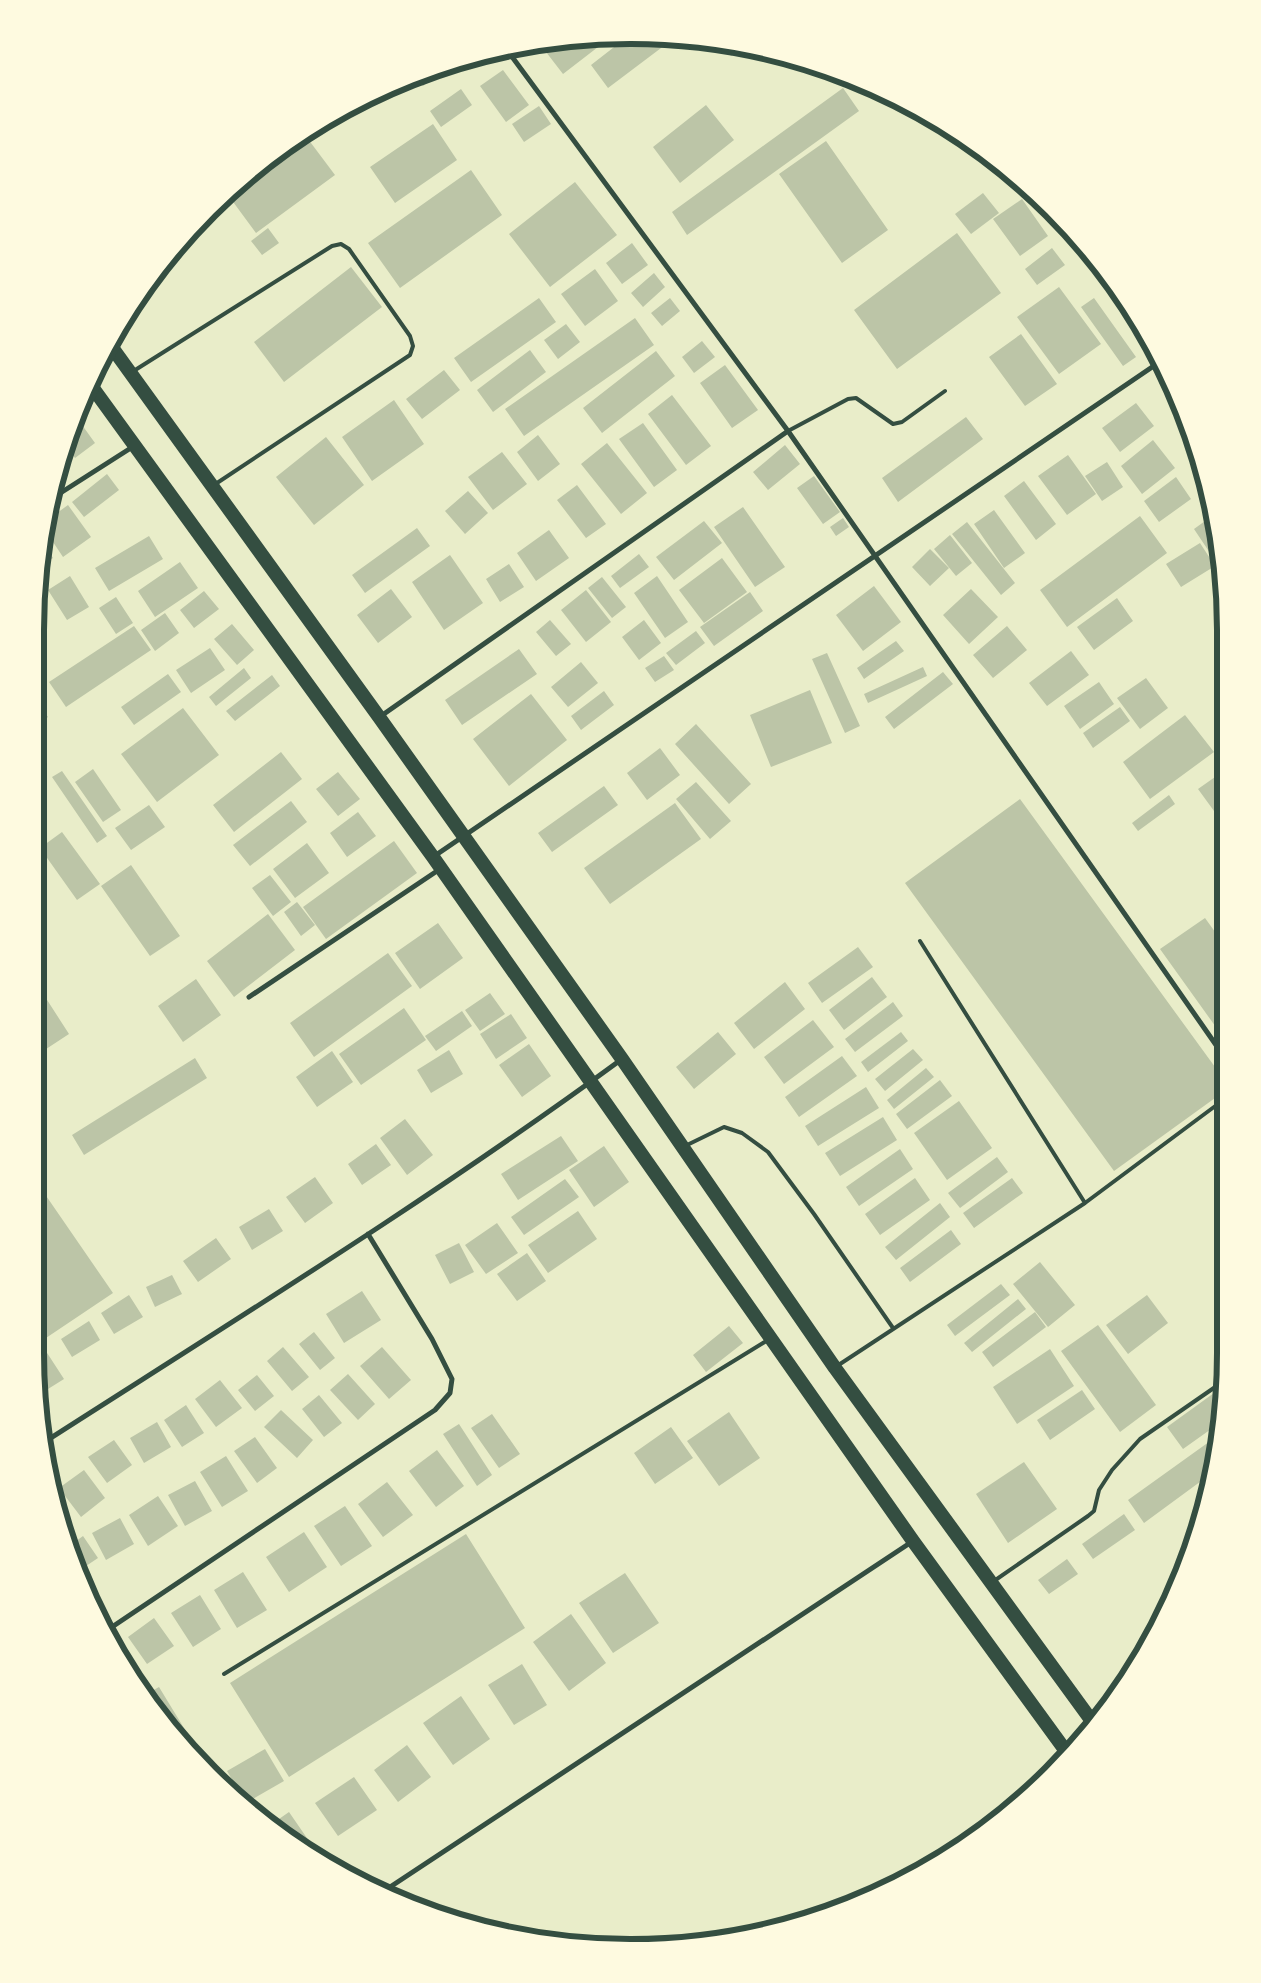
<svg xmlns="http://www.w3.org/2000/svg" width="1261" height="1983" font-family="Inter,sans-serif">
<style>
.building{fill:#bcc5a7}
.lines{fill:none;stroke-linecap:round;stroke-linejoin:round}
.service{stroke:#344e41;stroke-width:4}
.minor{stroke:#344e41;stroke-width:5}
.trunk{stroke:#344e41;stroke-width:14}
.rim{fill:none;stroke:#344e41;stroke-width:6}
</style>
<rect width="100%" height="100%" fill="#e9edc9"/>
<path class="building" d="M591 36 611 37 563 74 546 52 560 42Z
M627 37 673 39 608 88 591 65Z
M722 43 723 44 743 48 731 56Z
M449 65 423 86 417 78 436 71Z
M503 70 529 105 506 122 480 86Z
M843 88 859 111 687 235 672 212Z
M461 89 472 105 441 127 430 111Z
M706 105 734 140 680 183 653 147Z
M539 106 551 124 524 142 512 124Z
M433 124 457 160 395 203 370 167Z
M305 135 335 175 256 233 228 195 268 158Z
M826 141 888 230 842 263 779 174Z
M471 170 502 215 400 288 368 243Z
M575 182 617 235 550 287 509 234Z
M983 193 999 213 971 234 955 214Z
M1022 199 1048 236 1020 256 993 219Z
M268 228 279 243 262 255 251 241Z
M957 233 1001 293 897 369 854 310Z
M632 243 648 265 622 284 606 263Z
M1052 248 1065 265 1037 285 1025 269Z
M176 249 182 257 159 274V273Z
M351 267 382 307 284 382 254 342Z
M595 269 618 301 585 326 561 294Z
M654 273 665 287 643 307 631 293Z
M1059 287 1101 344 1059 374 1017 317Z
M539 298 556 322 471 382 454 358Z
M670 298 680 311 662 326 651 313Z
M1094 298 1136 357 1123 366 1081 307Z
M635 318 654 345 524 436 505 409Z
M566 324 580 342 558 359 544 340Z
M1021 334 1057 384 1025 406 989 357Z
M702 341 715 357 694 373 682 357Z
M530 350 546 372 493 412 477 390Z
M656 351 675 376 602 433 583 408Z
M725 365 758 410 732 428 700 383Z
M444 370 460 390 422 419 406 399Z
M1168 376 1176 397 1173 400 1159 383Z
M672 395 711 446 686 465 648 414Z
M394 400 424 444 372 481 342 437Z
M1136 403 1154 426 1120 452 1102 428Z
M966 417 983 439 898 502 882 478Z
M77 418 95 443 75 458 67 446Z
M643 423 677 470 654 487 619 439Z
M538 435 560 464 538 481 517 452Z
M326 437 364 485 314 525 276 477Z
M1153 440 1175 468 1142 494 1121 466Z
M607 443 647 493 621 514 581 464Z
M785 445 800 464 768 490 753 472Z
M502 452 527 484 493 510 468 477Z
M1068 455 1096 494 1067 515 1038 476Z
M1107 462 1123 487 1102 501 1085 476Z
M107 474 119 490 84 517 72 502Z
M814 476 840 512 823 524 797 488Z
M1176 477 1191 499 1159 522 1144 501Z
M1024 481 1056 524 1036 540 1004 496Z
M577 485 606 524 586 538 557 500Z
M468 491 488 513 465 534 445 511Z
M68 505 91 537 63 557 45 530 46 521Z
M743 507 785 567 755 587 714 527Z
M994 510 1025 553 1004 568 974 524Z
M1140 516 1167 553 1067 627 1040 590Z
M1212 516 1219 556 1214 559 1194 529Z
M843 518 849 527 836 536 830 527Z
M704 521 722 543 674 580 656 557Z
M967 522 1015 583 1001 595 952 534Z
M417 528 430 546 365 593 352 575Z
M549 530 569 558 536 581 517 553Z
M950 535 972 563 956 576 934 549Z
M149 536 163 559 109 591 95 568Z
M42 542 53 558 40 566V552Z
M1200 543 1215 566 1181 587 1166 564Z
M930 549 949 568 930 586 912 567Z
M639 554 649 567 620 588 611 576Z
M450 555 483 603 444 630 412 582Z
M722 558 747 592 704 623 679 590Z
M180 562 198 588 155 617 138 591Z
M509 564 524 587 500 602 486 579Z
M70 576 89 607 67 620 48 590Z
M657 576 688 622 665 638 634 593Z
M602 577 626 607 612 618 588 588Z
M874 586 901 622 863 651 836 615Z
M391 589 412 617 378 643 357 615Z
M971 589 998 617 969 644 943 615Z
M586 590 611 622 586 642 561 610Z
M204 591 219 609 194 628 180 610Z
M750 592 763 611 714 646 700 627Z
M116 597 133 623 116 634 99 608Z
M1117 598 1133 621 1094 650 1077 627Z
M165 613 179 633 155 651 141 630Z
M550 620 571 644 556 656 536 632Z
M644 620 661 643 639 660 622 637Z
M232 624 254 650 237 665 214 639Z
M134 626 151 650 66 707 49 682Z
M1007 626 1027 650 993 678 973 655Z
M696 631 705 643 676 665 666 653Z
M896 641 904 651 864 679 857 668Z
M210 648 225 670 191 693 176 670Z
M519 649 537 674 462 725 445 700Z
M1071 651 1089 675 1047 706 1029 683Z
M827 653 860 726 845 733 812 659Z
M664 656 674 670 655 682 645 668Z
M581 662 598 683 568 707 551 687Z
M923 667 927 676 868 703 864 694Z
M244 668 251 678 216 706 209 697Z
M943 672 953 684 894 729 885 717Z
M168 674 181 692 134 725 121 707Z
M272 675 280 686 235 721 226 711Z
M1146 678 1168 708 1140 729 1117 698Z
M1099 682 1114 704 1080 729 1064 706Z
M810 690 832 743 771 767 750 715Z
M604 691 614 705 581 730 571 716Z
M531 694 567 740 509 786 473 739Z
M40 706 48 717 40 723Z
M1120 707 1130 721 1093 748 1083 733Z
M183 708 219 755 157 802 121 754Z
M1185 715 1214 752 1150 799 1123 762Z
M696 724 751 784 729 804 675 744Z
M660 748 680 775 647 800 627 773Z
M281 752 302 779 234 832 213 805Z
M93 769 121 810 103 822 75 782Z
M62 771 107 836 97 843 52 777Z
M338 772 360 799 338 816 316 789Z
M1215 777 1224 788V804L1214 811 1198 789Z
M696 782 731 821 710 839 676 799Z
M604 786 618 805 552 852 538 833Z
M1169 795 1175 804 1138 831 1132 823Z
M1020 799 1223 1078 1222 1093 1114 1171 905 883Z
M291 801 307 822 250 866 233 845Z
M675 803 701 839 610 904 584 868Z
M149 805 165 827 131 850 115 828Z
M358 812 376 836 347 857 330 833Z
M62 832 100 884 77 900 40 848Z
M394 841 417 873 326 939 303 907Z
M307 843 329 873 295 898 273 869Z
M131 865 180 936 150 956 101 886Z
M270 875 291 902 273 916 252 888Z
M297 902 315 925 301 936 284 912Z
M268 914 295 950 234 997 207 961Z
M1205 918 1223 943V1037L1160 949Z
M438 923 463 958 420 989 395 953Z
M858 947 873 967 822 1003 808 983Z
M388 953 412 986 314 1057 290 1023Z
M872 977 887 997 844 1030 829 1010Z
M196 979 221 1015 183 1042 158 1006Z
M785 982 805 1009 754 1049 734 1023Z
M40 989 69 1034 40 1053Z
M490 993 505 1014 480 1031 465 1010Z
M893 1002 903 1016 855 1052 845 1039Z
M404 1008 426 1040 361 1085 339 1054Z
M462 1011 472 1026 436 1051 425 1036Z
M511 1014 527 1038 496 1059 480 1034Z
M813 1020 834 1047 784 1084 764 1057Z
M718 1032 736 1054 694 1089 676 1067Z
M901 1032 908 1041 868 1072 861 1062Z
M529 1044 551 1076 522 1097 499 1065Z
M913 1049 923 1060 885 1091 875 1079Z
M449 1050 463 1074 431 1093 417 1070Z
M332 1051 353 1082 317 1107 296 1077Z
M842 1056 857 1076 799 1117 785 1097Z
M195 1058 207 1078 84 1155 72 1135Z
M926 1068 934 1077 894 1109 887 1100Z
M940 1080 952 1096 907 1129 896 1114Z
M866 1087 879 1108 818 1146 805 1126Z
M959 1101 992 1148 947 1180 914 1133Z
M883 1117 897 1140 840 1176 825 1153Z
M405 1119 433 1155 407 1175 380 1138Z
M561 1136 578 1161 518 1200 501 1174Z
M376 1144 391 1165 362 1185 348 1164Z
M604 1146 629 1182 594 1207 569 1170Z
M900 1149 913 1169 859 1206 846 1187Z
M997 1157 1008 1172 960 1208 948 1193Z
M315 1177 333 1203 305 1223 286 1197Z
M915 1178 930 1200 880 1235 865 1214Z
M1012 1178 1023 1193 974 1228 963 1213Z
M565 1179 579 1197 524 1235 511 1217Z
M40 1187 113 1293 40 1342 64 1379 40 1394Z
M940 1203 950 1217 896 1260 885 1247Z
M269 1209 283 1231 252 1250 239 1227Z
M578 1211 597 1239 548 1273 528 1245Z
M497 1223 518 1253 486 1274 465 1245Z
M951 1230 961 1244 910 1282 900 1268Z
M216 1238 231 1259 198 1282 183 1261Z
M459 1243 474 1272 450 1284 435 1255Z
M527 1253 546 1281 517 1301 497 1274Z
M1040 1262 1075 1305 1048 1327 1013 1284Z
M172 1275 182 1294 155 1307 146 1287Z
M1001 1284 1010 1295 955 1336 947 1325Z
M362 1291 381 1320 344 1343 326 1314Z
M129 1295 143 1317 114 1334 101 1313Z
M1147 1295 1168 1323 1128 1354 1106 1325Z
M1018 1299 1026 1309 972 1352 964 1343Z
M1035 1312 1046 1327 993 1367 982 1352Z
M89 1321 100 1340 72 1357 61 1339Z
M1098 1325 1156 1405 1120 1432 1061 1351Z
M729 1326 743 1343 706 1372 693 1355Z
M314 1332 335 1358 320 1370 299 1344Z
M283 1347 309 1377 292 1391 267 1361Z
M382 1347 411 1380 389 1399 360 1366Z
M1050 1349 1074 1386 1017 1424 993 1387Z
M348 1374 375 1404 358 1420 330 1390Z
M257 1375 274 1396 255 1411 238 1390Z
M220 1380 242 1408 216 1427 195 1399Z
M1082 1390 1095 1409 1050 1440 1037 1420Z
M1214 1393 1221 1403V1422L1183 1449 1167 1427Z
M319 1395 342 1423 324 1437 302 1409Z
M186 1405 204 1433 182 1447 164 1420Z
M281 1410 313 1440 297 1458 264 1427Z
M729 1412 760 1458 719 1486 687 1441Z
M492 1414 520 1454 499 1468 471 1428Z
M157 1422 171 1447 144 1463 130 1438Z
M459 1424 492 1475 477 1486 443 1434Z
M671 1427 693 1458 655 1484 634 1453Z
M1220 1434 1208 1476 1144 1523 1128 1500Z
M255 1437 277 1468 257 1483 234 1451Z
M114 1440 132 1465 107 1483 88 1457Z
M437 1450 464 1486 436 1507 409 1471Z
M226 1456 248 1491 222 1507 200 1472Z
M1024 1462 1057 1509 1008 1543 976 1494Z
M84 1470 105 1498 81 1517 59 1488Z
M195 1481 212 1511 185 1526 168 1495Z
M387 1482 413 1515 383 1537 358 1504Z
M158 1496 178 1526 148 1546 129 1515Z
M56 1498 66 1513 60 1517 56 1499Z
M345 1506 372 1546 341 1566 314 1526Z
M1124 1514 1135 1530 1093 1559 1082 1544Z
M120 1518 134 1544 106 1560 92 1533Z
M304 1532 327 1567 289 1592 266 1557Z
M466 1534 525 1628 289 1777 230 1683Z
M83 1536 98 1558 80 1570 68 1547Z
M1067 1559 1078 1574 1049 1594 1038 1580Z
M243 1572 267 1610 237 1628 214 1590Z
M625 1573 659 1623 613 1653 579 1603Z
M200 1595 221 1629 193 1647 171 1613Z
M571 1614 606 1663 569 1691 533 1642Z
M154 1618 174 1646 147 1664 128 1637Z
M118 1647H119L135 1668 130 1672Z
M522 1664 547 1705 514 1725 488 1685Z
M159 1687 187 1733 180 1738 145 1695Z
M461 1696 490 1739 453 1765 423 1723Z
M407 1745 431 1777 398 1802 374 1770Z
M265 1749 284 1781 246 1803 227 1771Z
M354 1777 377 1810 338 1836 315 1803Z
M289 1812 320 1857 318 1858 269 1826Z"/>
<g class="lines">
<path class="service" d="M132 372 332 246 341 244 349 249 410 336 413 346 410 355 214 485
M788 431 848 399 856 398 893 424 902 422 945 391
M920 941 1085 1203
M685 1146 724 1127 742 1133 768 1152 814 1214 893 1328
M837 1366 1085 1203 1222 1101
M994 1581 1088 1516 1094 1511 1099 1490 1112 1470 1140 1439 1221 1383
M224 1674 768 1340"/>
<path class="minor" d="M507 50 788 431 1223 1055
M51 499 134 446
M381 716 788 431
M433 857 1161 361
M249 997 440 869
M43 1443C238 1318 435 1196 622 1059
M109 1629 435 1410 450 1393 452 1379 432 1339 368 1234
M384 1891 913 1541"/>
<path class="trunk" d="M111 346 379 717 622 1059 835 1368 1094 1724
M90 384 433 857 913 1541 1068 1754"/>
</g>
<path d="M0 0H1261V1983H0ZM630 44H631A586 586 0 0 1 1217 630V1353A586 586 0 0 1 631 1939H630A586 586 0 0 1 44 1353V630A586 586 0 0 1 630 44Z" fill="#fefae0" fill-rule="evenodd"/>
<path class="rim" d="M630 44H631A586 586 0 0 1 1217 630V1353A586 586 0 0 1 631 1939H630A586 586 0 0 1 44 1353V630A586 586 0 0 1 630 44Z"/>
</svg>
